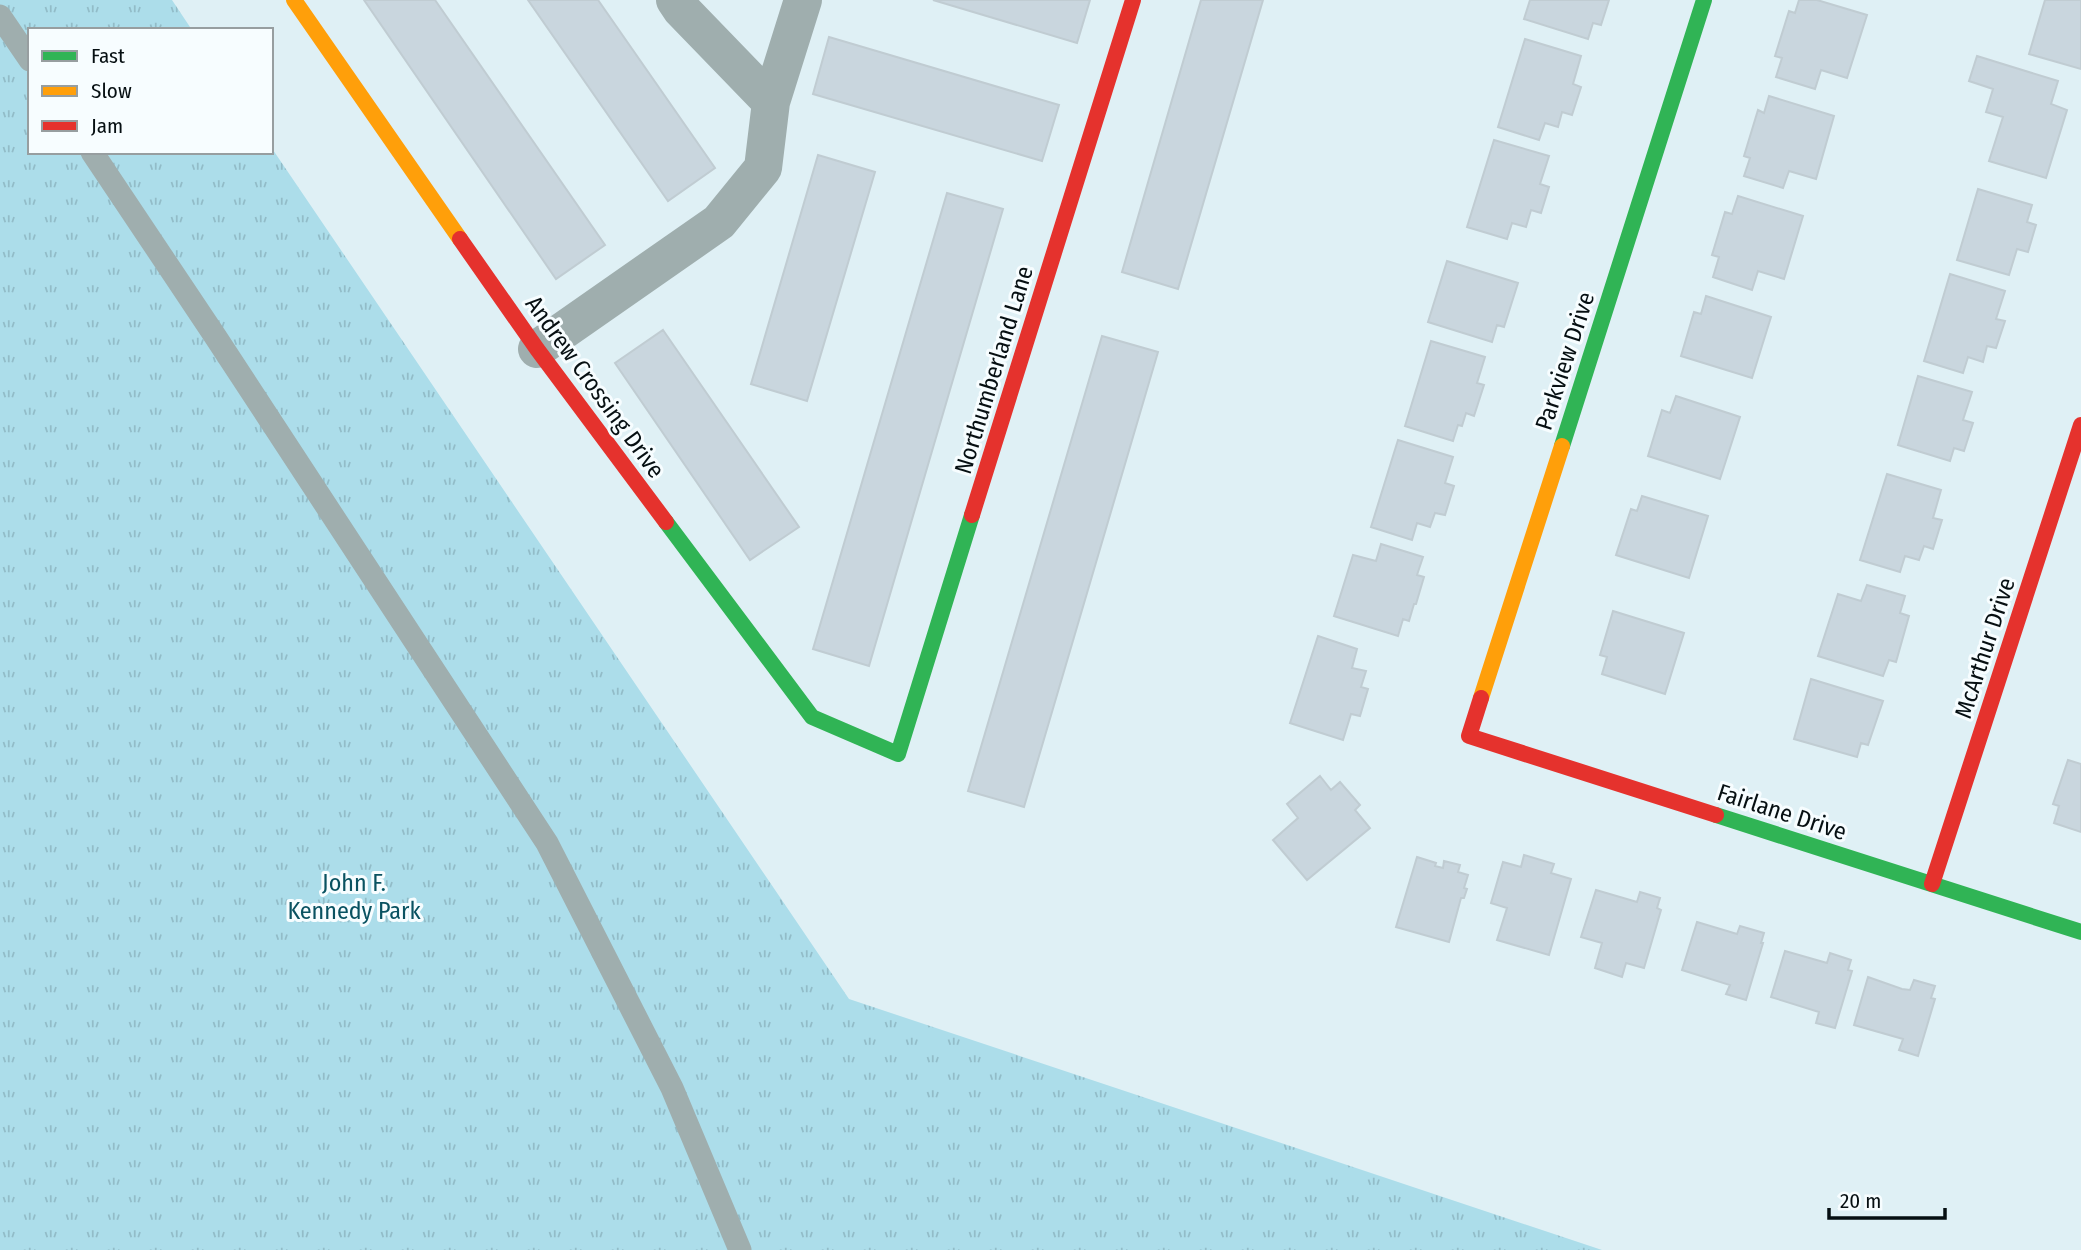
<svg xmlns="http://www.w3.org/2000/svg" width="2081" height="1250" font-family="'Fira Sans Condensed',sans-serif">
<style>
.park{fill:url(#park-tufts)}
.building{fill:#c9d6de;stroke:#c0ccd2;stroke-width:2}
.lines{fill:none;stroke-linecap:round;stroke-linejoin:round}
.lane{stroke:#9faeae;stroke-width:23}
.street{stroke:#9faeae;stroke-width:38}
.fast{stroke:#30b455;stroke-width:16}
.slow{stroke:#ff9f0a;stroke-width:16}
.jam{stroke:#e5322d;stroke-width:16}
.labels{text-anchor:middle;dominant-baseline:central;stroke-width:6;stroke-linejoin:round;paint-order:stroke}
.street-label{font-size:24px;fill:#060f12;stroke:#f7fdff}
.park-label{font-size:24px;fill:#095261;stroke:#f7fdff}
</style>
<defs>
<pattern id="park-tufts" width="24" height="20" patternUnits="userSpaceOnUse" patternTransform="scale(1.75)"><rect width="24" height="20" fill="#acddea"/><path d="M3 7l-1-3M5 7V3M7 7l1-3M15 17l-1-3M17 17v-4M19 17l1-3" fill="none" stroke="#92bcc8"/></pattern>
</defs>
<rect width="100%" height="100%" fill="#dff0f5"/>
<path class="park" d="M0 0H172L192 30H30V152H271V147L849 999 1602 1250H0Z"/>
<path class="building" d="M364 0H435L605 245 556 279Z
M528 0H598L715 168 668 201Z
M933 0H1090L1077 43Z
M1201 0H1263L1178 289 1122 272Z
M1530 0H1609L1601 25 1593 23 1588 39 1524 19Z
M1799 0H1817L1867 15 1847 78 1821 70 1815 89 1776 77 1782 58 1775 56 1789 11 1795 13Z
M2045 0H2081V69L2029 54Z
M829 37 1059 105 1042 161 813 94Z
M1525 39 1581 56 1573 84 1581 87 1572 115 1562 112 1558 127 1545 123 1539 140 1498 127Z
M1977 56 2058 81 2051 104 2067 110 2046 178 1989 161 2003 117 1986 112 1993 89 1969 81Z
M1769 96 1834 116 1816 179 1789 171 1783 188 1744 176 1750 158 1744 156 1758 110 1764 113Z
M1494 140 1549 156 1540 184 1549 187 1541 213 1531 210 1526 227 1512 223 1507 239 1467 227Z
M818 155 875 172 807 401 751 384Z
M1978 189 2032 205 2027 222 2036 225 2028 252 2017 249 2009 275 1957 260Z
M947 193 1003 209 869 666 813 649Z
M1738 196 1803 216 1784 279 1758 271 1752 290 1713 277 1719 257 1712 255 1725 212 1732 214Z
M1447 261 1518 283 1504 327 1497 325 1492 342 1428 322Z
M1950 274 2005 291 1996 319 2005 321 1996 348 1987 346 1983 362 1968 357 1963 373 1924 361Z
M1706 296 1771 317 1752 378 1681 356 1694 312 1701 314Z
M663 330 799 527 750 560 615 363Z
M1102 336 1158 352 1024 807 968 791Z
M1431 341 1485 357 1477 383 1484 385 1474 416 1466 413 1462 426 1458 425 1453 441 1405 426Z
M1918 376 1972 392 1963 420 1973 423 1964 451 1954 448 1950 461 1898 445Z
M1676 396 1740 417 1720 479 1648 456 1662 410 1670 413Z
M1398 440 1453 457 1445 483 1454 486 1445 515 1435 513 1430 527 1417 523 1412 540 1371 527Z
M1887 474 1941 490 1933 518 1942 520 1933 549 1924 546 1919 560 1905 556 1900 572 1860 560Z
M1642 496 1708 516 1689 578 1616 555 1631 509 1637 511Z
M1381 544 1423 557 1417 575 1424 577 1416 604H1414L1409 621 1403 619 1398 636 1334 616 1353 555 1376 561Z
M1867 585 1905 596 1900 613 1909 616 1896 662 1889 660 1883 676 1818 656 1838 594 1861 601Z
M1613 611 1684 633 1665 694 1602 674 1607 657 1600 655Z
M1318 636 1357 649 1352 668 1366 671 1361 687 1368 689 1360 716 1351 714 1343 740 1290 723Z
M1811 679 1883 701 1868 745 1861 743 1857 757 1794 739Z
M2068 760 2081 764V832L2054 823 2059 806 2053 804Z
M1320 776 1331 790 1340 782 1360 805 1355 810 1370 828 1307 880 1273 840 1298 818 1287 804Z
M1524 855 1554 864 1551 873 1571 879 1549 955 1497 940 1507 908 1491 903 1503 862 1521 867Z
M1417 857 1436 863 1435 866 1443 868 1444 861 1460 865 1458 872 1468 875 1464 888 1467 889 1464 898H1461L1449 942 1396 927Z
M1596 890 1637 902 1640 892 1660 898 1657 908 1661 910 1644 968 1626 963 1622 977 1595 968 1602 943 1581 937Z
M1697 922 1737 934 1740 926 1764 933 1761 943H1763L1746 1000 1726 994 1730 985 1682 970Z
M1785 951 1827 963 1830 953 1851 960 1848 970 1852 971 1835 1028 1816 1023 1819 1012 1771 997Z
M1868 977 1902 989 1910 990 1914 980 1935 986 1931 998 1935 999 1918 1056 1899 1050 1903 1039 1854 1025Z"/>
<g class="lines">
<path class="lane" d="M0 16 30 60
M92 152 215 336 547 843 672 1088 740 1250"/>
<path class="street" d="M675 0 681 9 771 102
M537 349 719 222 763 168 771 102 803 0"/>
<path class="fast" d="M1562 446 1704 0
M666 522 812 717 898 754 972 515
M1716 815 2081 932"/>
<path class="slow" d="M294 0 460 239
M1481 698 1562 446"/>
<path class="jam" d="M460 239 537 349 666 522
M972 515 1133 0
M1481 698 1469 736 1716 815
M1932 884 2081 425"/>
</g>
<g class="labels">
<g class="street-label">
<text transform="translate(1565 361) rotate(-72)">Parkview Drive</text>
<text transform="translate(994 370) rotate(-73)">Northumberland Lane</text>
<text transform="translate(595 387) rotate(54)">Andrew Crossing Drive</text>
<text transform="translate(1985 648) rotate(-72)">McArthur Drive</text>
<text transform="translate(1782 812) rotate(18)">Fairlane Drive</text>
</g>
<g class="park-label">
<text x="354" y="883">John F.<tspan x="354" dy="28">Kennedy Park</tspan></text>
</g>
</g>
<rect x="28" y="28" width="245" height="126" fill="#f7fdff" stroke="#979ea0" stroke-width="2"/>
<rect x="42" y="51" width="35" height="10" fill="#30b455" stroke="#979ea0" stroke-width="2"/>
<text x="91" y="63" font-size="21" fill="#060f12">Fast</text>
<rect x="42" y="86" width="35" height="10" fill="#ff9f0a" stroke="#979ea0" stroke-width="2"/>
<text x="91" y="98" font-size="21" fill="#060f12">Slow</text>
<rect x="42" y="121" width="35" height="10" fill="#e5322d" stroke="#979ea0" stroke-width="2"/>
<text x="91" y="133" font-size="21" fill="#060f12">Jam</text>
<path d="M1829 1208v10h116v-10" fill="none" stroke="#060f12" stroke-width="3.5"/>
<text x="1840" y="1208" font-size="21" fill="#060f12" stroke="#f7fdff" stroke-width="5" paint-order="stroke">20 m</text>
</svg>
